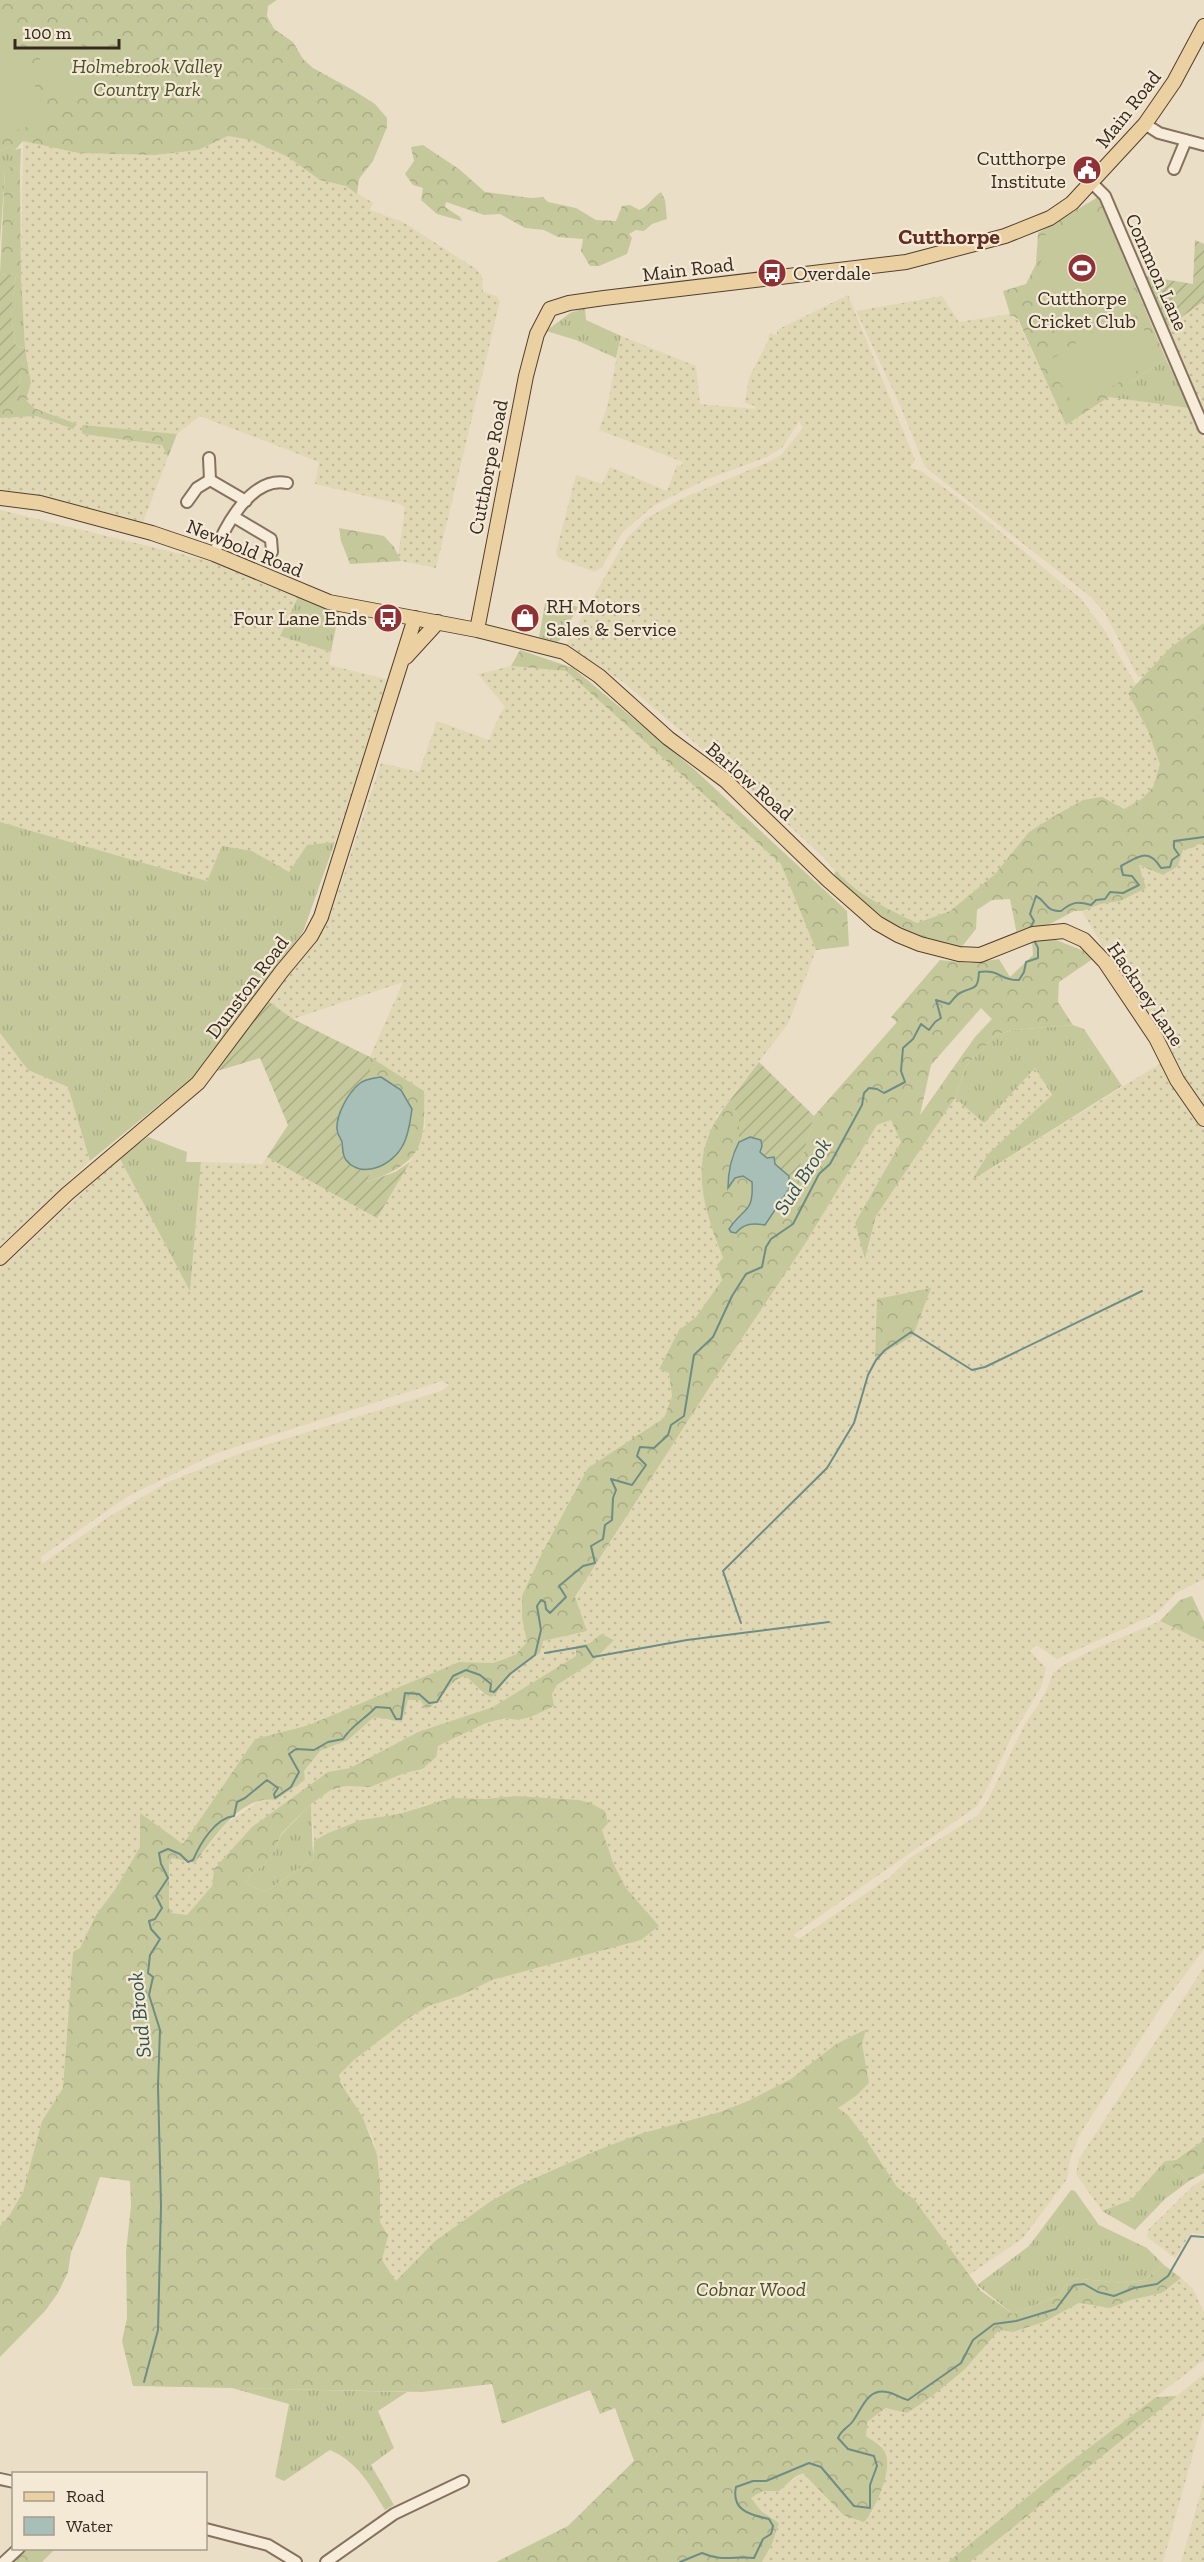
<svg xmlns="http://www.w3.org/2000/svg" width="1204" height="2562" font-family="'Zilla Slab',serif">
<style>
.farmland{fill:url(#farmland-dots);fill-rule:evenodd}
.grass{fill:url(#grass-tufts)}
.forest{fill:url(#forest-crowns);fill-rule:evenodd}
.garden{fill:url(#garden-furrows)}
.pitch{fill:#c5c89b}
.water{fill:#a7bfb7;stroke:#6e8d84;stroke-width:1.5}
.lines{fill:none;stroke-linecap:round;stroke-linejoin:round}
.stream{stroke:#6e8d84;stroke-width:2}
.minor-casing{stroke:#85715d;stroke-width:14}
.major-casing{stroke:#533f31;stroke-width:16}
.minor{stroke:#f6ecd9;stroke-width:10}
.major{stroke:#ebd1a1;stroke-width:14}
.labels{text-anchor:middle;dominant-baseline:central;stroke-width:4.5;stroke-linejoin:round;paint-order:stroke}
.park-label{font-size:20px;font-style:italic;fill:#495128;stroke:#f3e9d5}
.street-label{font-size:20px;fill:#362a20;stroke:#f3e9d5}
.poi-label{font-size:20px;fill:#362a20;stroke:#f3e9d5;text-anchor:end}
.water-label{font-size:21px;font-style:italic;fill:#305551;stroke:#f3e9d5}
.quarter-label{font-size:22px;font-weight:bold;fill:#602d22;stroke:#f3e9d5}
</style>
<defs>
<pattern id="farmland-dots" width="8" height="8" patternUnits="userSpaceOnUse" patternTransform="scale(1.5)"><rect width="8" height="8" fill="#e0d7b4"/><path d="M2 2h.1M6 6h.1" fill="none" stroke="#c1b99a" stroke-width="1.8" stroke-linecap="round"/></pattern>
<pattern id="grass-tufts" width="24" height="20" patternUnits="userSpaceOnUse" patternTransform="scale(1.5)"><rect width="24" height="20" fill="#c5c89b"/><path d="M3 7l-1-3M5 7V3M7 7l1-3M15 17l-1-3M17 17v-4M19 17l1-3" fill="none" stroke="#aaac85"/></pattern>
<pattern id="forest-crowns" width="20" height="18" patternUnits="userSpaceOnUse" patternTransform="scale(1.5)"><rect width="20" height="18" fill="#c5c89b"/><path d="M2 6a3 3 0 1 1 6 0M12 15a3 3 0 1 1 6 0" fill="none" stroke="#aaac85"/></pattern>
<pattern id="garden-furrows" width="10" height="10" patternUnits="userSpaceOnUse" patternTransform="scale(1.5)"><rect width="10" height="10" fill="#c5c89b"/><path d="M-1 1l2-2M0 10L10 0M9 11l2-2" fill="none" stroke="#aaac85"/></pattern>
</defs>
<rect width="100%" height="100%" fill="#ebdec6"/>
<path class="farmland" d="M228 136 251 140 288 157 320 180 346 186 373 203 370 210 403 222 476 269 482 276 483 292 496 296 500 301 436 568 401 561 398 556 405 508 400 504 315 484 319 462 200 416 177 434 83 425V434L162 445 168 457 142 525 0 491V418L26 415 36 416 69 428 77 424 34 408 26 400 31 383 25 347 21 278 23 141 78 153 155 155 198 150Z
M848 295 915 460 910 468 921 471 972 508 1081 599 1105 631 1136 685 1128 693 1148 731 1160 764 1153 787 1143 798 1124 809 1083 800 1056 815 1029 832 995 874 950 911 917 923 878 905 845 882 823 857 752 791 623 682 566 645 627 538 647 518 681 499 773 460 782 454 803 428 799 421 782 448 767 457 705 480 653 506 622 533 602 567 595 572 558 558 556 552 576 475 602 484 610 467 667 491 677 465 681 466 683 462 599 430 607 407 621 336 696 366 700 404 755 409V406L745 403 749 378 768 341 769 333 777 335V330Z
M942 296 959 322 1010 314 1017 319 1066 425 1108 397 1189 408 1204 441V623L1170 648 1143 677H1138L1105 613 1091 597 925 467 899 403 856 311Z
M1204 301V413L1200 403 1201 397 1197 395 1168 327Z
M0 510 226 565 298 597 281 636 331 652 329 665 390 680 335 842 307 845 289 873 252 851 207 881 0 822Z
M511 666 566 671 781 864 816 950 788 1024 716 1117V1242L723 1258 722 1280 696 1317 679 1330 659 1368 669 1373 672 1396 664 1418 654 1426 527 1642 515 1655 493 1663 459 1662 309 1725 255 1739 183 1844 140 1814V1847L116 1888 96 1915 80 1948 68 2017 63 2088 42 2121 23 2192 9 2216 0 2226V1267L11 1260 119 1157 190 1290 201 1162 262 1164 267 1157 377 1217 410 1162 425 1127 424 1091 370 1057 403 982 293 1019 268 1001 330 917 381 763 419 772 437 721 489 740 499 716 505 707 478 674ZM442 1381 449 1385 441 1391 246 1451 168 1482 107 1518 42 1564 41 1557 128 1496 217 1453Z
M1198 843 1204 845V1112L1180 1076 1151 1018 1129 981 1116 969 1082 911 1101 904 1120 901 1143 876 1138 865 1163 875 1183 850Z
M0 1033 28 1070 68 1087 90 1161 0 1246Z
M1161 1063 1199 1126 1204 1129V1579L1176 1593 1159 1611 1147 1618 1057 1659 1036 1645 1030 1651 1046 1668 1042 1685 1011 1738 989 1785 977 1806 793 1935 799 1939 890 1877 911 1857 978 1815 986 1804 1026 1722 1037 1707 1047 1689 1053 1673 1065 1664 1097 1648 1160 1621 1204 1642V1949L1163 2004 1080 2134 1070 2159 1067 2179 1023 2238 969 2275 914 2199 897 2187 867 2141 838 2107 856 2096 869 2083 862 2044 865 2029 836 2044 791 2079 748 2101 720 2112 598 2150 518 2185 491 2201 435 2241 397 2282 382 2260 388 2236 380 2222V2183L377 2154 371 2134 341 2084 339 2075 354 2060 410 2017 429 2006 462 1995 492 1980 641 1940 658 1926 626 1888 614 1865 602 1830 534 1798 515 1796 425 1805 399 1814 361 1820 328 1833 314 1841 311 1804 331 1790 345 1786 370 1787 405 1773 422 1769 438 1746 486 1723 505 1718 518 1720 531 1717 554 1706 552 1694 557 1685 590 1664 614 1640 601 1634 590 1643 576 1646 577 1656 493 1707 418 1732 350 1768 328 1773 252 1827 214 1869 212 1886 187 1916 172 1913 169 1908V1863L172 1857 195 1863 227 1823 264 1798 276 1800 305 1780 304 1771 320 1751 348 1740 374 1716 390 1721 408 1700H420L434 1706 454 1679 465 1676 473 1681 481 1693H497L506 1677 540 1653 542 1641 587 1631 575 1598 718 1374 803 1247 877 1125 891 1120 901 1142 855 1223 866 1258 876 1216 955 1098 984 1122 1035 1068 1052 1096 988 1154 974 1179ZM931 1288 913 1336 876 1358Z
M1204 1967V2140L1176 2160 1165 2161 1131 2200 1102 2211 1076 2174 1079 2159Z
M1204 2179V2234L1191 2233 1175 2258 1147 2237 1148 2230 1193 2186Z
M1181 2278 1193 2289 1204 2312V2360L1065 2466 948 2562H762L772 2544 779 2523 761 2511 750 2499 763 2491 779 2490 803 2473 842 2515H871L882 2489 887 2458 881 2445 865 2436 867 2422 988 2341 999 2330 1013 2332 1044 2322 1079 2303 1110 2308 1131 2300 1162 2293Z
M1204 2374V2414L1163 2562H970Z
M1204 2481V2562H1181Z"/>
<path class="grass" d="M10 146 15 150 21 148 20 172 13 166 5 171 0 243V151Z
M16 275 21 278 25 347 20 348 15 344 11 313Z
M585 308 586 320 621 336 616 358 576 340 546 331 570 313Z
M1166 359 1189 408 1108 397Z
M298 597 339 612 331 652 280 636Z
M546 599 578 607 560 640 557 642 539 637Z
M0 822 207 881 222 846 252 851 289 872 307 845 335 842 303 932 192 1078 90 1161 68 1087 28 1070 0 1033Z
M1073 1025 1084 1029 1122 1086 972 1180 988 1154 1052 1095 1035 1068 984 1123 955 1098 966 1066 996 1035 1012 1030Z
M148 1137 187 1152 186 1162H201L190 1291 119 1157Z
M311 1804 313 1859 265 1892 246 1883 250 1875 265 1864 276 1848 281 1835Z
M1165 2161 1189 2181 1165 2199 1135 2230 1102 2211 1131 2200Z
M1071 2190 1075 2191 1099 2225 1147 2248 1164 2265 1144 2280 1123 2283 1071 2278 1058 2296 1013 2314 977 2285 1029 2246Z
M232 2388 407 2392 378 2411 394 2448 371 2465 394 2505 385 2510C370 2485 358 2462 330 2450L284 2481 275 2477 289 2404Z"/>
<path class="forest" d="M0 0H277L268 6 267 16 274 29 293 42 303 59 313 68 353 90 375 104 387 118V127L373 161 359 179 357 194 346 186 320 180 288 157 251 140 228 136 198 150 155 155 78 153 23 141 15 150 10 146 0 151Z
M423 145 459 169 485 192 531 198 543 197 548 202 576 208 596 220 616 221 622 206 630 205 639 210C649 206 652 198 661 192L665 200 667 219 652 224 644 231 636 230 629 234 632 238 627 254 599 266H590L581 251 583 239 558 237 544 230 525 228 500 214 484 215 446 202 445 207 460 217 462 221 437 214 421 200 423 188 413 185 405 174 414 161 411 147Z
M13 166 20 172 21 278 16 275 0 274 5 170Z
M1098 197 1166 359 1066 425 1018 319 1010 314 1003 291 1026 284 1036 264 1038 233Z
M23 361H27L31 383 26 400 34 408 77 424 73 429 36 416 0 418V407H11L17 397Z
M83 425 177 434 168 457 162 445 83 434 81 429Z
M339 528 384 536 394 547 401 561 350 564 341 541Z
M1204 623V845L1198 844 1195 847 1183 850 1178 866 1163 875 1139 865 1146 888 1120 901 1101 904 1082 911H1074L1052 923 1017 935 1010 899 992 900 977 910 976 929 960 949C934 941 905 934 881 919 862 908 848 890 834 874L836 871C858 895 887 909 917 923L950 911 995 874 1029 832 1056 815 1083 800 1102 797 1124 809 1143 798 1153 787 1160 764 1148 731 1128 693 1170 648Z
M520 650 573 668 695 770 847 911 849 946 816 950 781 864 566 671 511 666Z
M1051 938 1084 951 1094 958 1059 982 1058 1002 1073 1025 1012 1030 996 1035 966 1066 955 1098 876 1216 865 1259 855 1223 901 1142 891 1120 877 1125 803 1247 718 1374 575 1597 587 1631 543 1641 540 1653 506 1677 497 1693 491 1697C479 1692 476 1683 465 1676 445 1682 445 1701 426 1709L420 1700H408L402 1722 374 1717 348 1740 320 1751 304 1771 305 1780 276 1800C241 1794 214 1838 195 1863L172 1858 169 1863V1908L172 1913 187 1915 212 1886 214 1869 252 1827 328 1772 350 1768 418 1732 493 1707 576 1656V1646L590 1643 601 1634 614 1640 590 1664 557 1685 552 1694 554 1706 531 1717 518 1720 505 1718 486 1723 438 1746 436 1757 422 1769 405 1773 370 1787 345 1786 331 1790 311 1804 281 1834 276 1848 265 1864 250 1875 246 1883 265 1892 313 1859 314 1841 328 1833 361 1820 399 1814 451 1798 485 1799 515 1796 579 1800 590 1803 605 1811 608 1823 602 1830 614 1865 626 1888 659 1926 641 1940 492 1980 462 1995 429 2006 410 2017 354 2060 339 2075 341 2084 362 2116 377 2154 380 2183V2222L388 2236 382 2260 396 2281 435 2241 491 2201 519 2185 598 2150 640 2134 720 2112 748 2101 791 2079 836 2044 866 2029 862 2044 869 2083 856 2096 838 2108 848 2115 867 2141 897 2187 914 2199 981 2291 1013 2314 1058 2296 1071 2278 1123 2283 1144 2280 1164 2265 1181 2278 1162 2293 1131 2300 1110 2308 1079 2303 1044 2322 1013 2332 999 2330 964 2370 932 2396 907 2413 886 2408 867 2422 866 2436C874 2442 883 2445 886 2455 892 2471 875 2511 864 2522L843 2515 803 2473 795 2477 779 2491H763L751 2498 761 2511 779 2523 772 2544 762 2562H496L568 2526 634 2461 615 2408 600 2414 590 2390 502 2424 492 2384 422 2392 133 2386 122 2341 127 2318 126 2252 131 2206 130 2181 100 2177 82 2228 71 2252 68 2272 58 2293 45 2311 0 2357V2226L9 2216 23 2192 42 2121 63 2088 73 1952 80 1948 96 1915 116 1888 140 1847V1813L183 1844 255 1739 309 1725 459 1662 493 1663 515 1655 527 1642 522 1618V1596L542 1553 588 1468 664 1418 672 1396 669 1373 659 1369 679 1330 696 1317 722 1280 717 1265 723 1258C700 1200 687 1153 730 1100L739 1118V1142L732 1156 729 1186 735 1178 743 1176 752 1182C754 1201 750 1210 735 1220L741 1227C765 1218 789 1203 789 1176L799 1170 814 1116 897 1022 891 1017 940 960 970 963 999 959 1010 977 1033 955 1032 939ZM981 1008 992 1019 975 1037 920 1115 931 1065Z
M370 1057 424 1091C426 1147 421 1163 367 1182L371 1170C402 1158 406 1138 412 1109 405 1091 390 1076 370 1079Z
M931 1288 913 1336 875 1358 877 1299Z
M1192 1596 1204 1622V1642L1160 1621 1180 1600Z
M1204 2140V2173L1189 2181 1165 2161 1176 2160Z
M1177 2396 970 2562H948L1065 2466 1156 2397Z
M28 2548H55V2549L42 2562H12Z"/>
<path class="garden" d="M1195 240 1204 244V301L1168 327 1145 276 1193 284Z
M0 274 16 275 11 313 15 344 20 348 25 347 27 361 23 362 17 397 11 408 0 407Z
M268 1001 293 1019 370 1057V1079L359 1083 336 1131 341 1141 344 1158 361 1169 371 1170 367 1182 395 1172 410 1162 377 1218 267 1157 288 1125 260 1058 217 1071Z
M759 1062 814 1116 799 1170 789 1176 760 1151 750 1137 739 1142V1118L730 1100Z"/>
<path class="pitch" d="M74 22 95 84 53 98 32 36Z
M13 24 47 120 0 136V29Z
M1087 212H1100L1108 221 1134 285 1131 306C1116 316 1097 333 1079 337 1055 341 1027 309 1030 286 1031 277 1038 270 1041 261 1045 250 1041 240 1048 230L1066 224Z
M1130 308 1160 355 1077 410 1047 362Z"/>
<path class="water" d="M381 1077 401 1090 412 1109C410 1121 409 1135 403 1145 393 1165 362 1180 346 1160 342 1155 343 1148 342 1142 340 1137 337 1134 337 1129 336 1115 348 1093 359 1084 364 1079 374 1078 381 1077Z
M750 1137 761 1140 762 1146 760 1152 767 1158 774 1157 775 1164 789 1176V1189L765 1225C753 1223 744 1223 736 1233L731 1232 729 1229C743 1207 754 1214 752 1182L743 1176 735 1178 728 1188C728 1171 731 1157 739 1142Z"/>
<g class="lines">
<path class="stream" d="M1029 930 1034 921 1030 914 1036 896C1048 902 1044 911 1061 911 1072 902 1077 901 1091 905L1096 900 1105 899 1110 892 1123 893 1139 885 1132 876 1123 875 1121 866C1138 857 1148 847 1161 868L1170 867 1172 860 1179 855 1174 848V841L1204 837
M741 1623 723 1571 827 1468 854 1423 868 1375 876 1360 885 1350 911 1332 972 1370 985 1367 1142 1291
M545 1653 586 1646 593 1657 687 1640 829 1622
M144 2382 158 2330 161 2206 158 2086 160 2030 149 1995 153 1977 148 1973 150 1955 160 1939 151 1929 149 1921 155 1919 162 1908 156 1896 168 1878 161 1864 159 1853 168 1849 180 1854 188 1862 193 1860C200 1844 215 1818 234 1816L237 1802 245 1798 267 1780 278 1788 274 1794 275 1798 291 1787 299 1772 289 1754 296 1749 314 1750 328 1742 343 1739C352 1725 365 1719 376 1707L390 1708 396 1719H401L405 1693 419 1694 429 1703 437 1702 453 1676 466 1670 480 1675 491 1684 490 1691 494 1692 510 1674 535 1655 541 1630 537 1606 541 1600 545 1602 546 1609 550 1613 566 1597 559 1586 583 1566 595 1563 591 1546 603 1539 605 1525 612 1520 613 1498 616 1490 611 1479 632 1485 646 1465 637 1456 640 1447 654 1448 668 1435 671 1425 684 1416 694 1355 713 1337 732 1296 746 1274 762 1267 766 1247 771 1239 793 1224 819 1174 830 1164 862 1105 864 1093 869 1088 877 1089 884 1093 905 1082 901 1071 903 1048 913 1039 921 1024 929 1030 935 1022 941 1018 936 1000 949 1004C952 1001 956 995 960 993 974 986 978 991 979 972 1001 969 1000 981 1019 980L1024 972 1026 962 1038 958V948L1034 940
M680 2562 702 2553C722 2562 733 2556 754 2558L763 2539 771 2534 773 2526 769 2519C750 2515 731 2510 736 2487L753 2481H766L809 2463 821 2467 854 2506 870 2508V2485L877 2466 874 2456 848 2449 838 2438C842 2429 848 2428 853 2421 862 2409 867 2388 887 2392 894 2393 900 2398 908 2400L961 2363 973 2340 994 2324 1016 2321 1056 2309 1074 2285 1084 2284 1098 2292 1114 2296 1134 2288 1157 2284 1168 2276 1191 2236 1204 2237"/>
<g class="minor-casing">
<path id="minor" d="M1145 124 1159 133 1204 145
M1174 169 1186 140
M1092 183 1105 196 1204 428
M209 458 210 480 246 501
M187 502 197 488 210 480
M234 517 271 539 272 552
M214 554C225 526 251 476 287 483
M0 2479 14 2482
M206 2529 268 2545 296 2562
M4 2562 19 2548
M326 2562 394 2514 463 2481"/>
</g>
<g class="major-casing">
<path id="major" d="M0 498 40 503 152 533 214 554 329 602 477 630 564 652 599 676 668 738 726 781 828 880 877 923 898 935 920 944 959 954 980 955 1033 934 1064 931 1084 940 1105 962 1156 1038 1177 1080 1204 1119
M477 630 526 376 537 334 550 309 569 303 604 298 906 262 1005 236 1050 218 1072 203 1145 124 1174 82 1204 26
M406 657 438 622
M0 1258 67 1194 198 1083 282 971 311 936 321 917 415 618"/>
</g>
<use href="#minor" class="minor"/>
<use href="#major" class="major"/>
</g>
<defs>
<g id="civic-disc" transform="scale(1.5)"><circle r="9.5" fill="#903136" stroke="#f3e9d5"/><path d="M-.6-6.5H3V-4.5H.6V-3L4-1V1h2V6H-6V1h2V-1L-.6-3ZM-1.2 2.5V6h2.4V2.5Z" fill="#fff"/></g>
<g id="stadium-disc" transform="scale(1.5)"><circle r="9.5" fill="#903136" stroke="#f3e9d5"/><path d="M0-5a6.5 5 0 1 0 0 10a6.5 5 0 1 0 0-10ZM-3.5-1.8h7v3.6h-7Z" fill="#fff"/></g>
<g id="bus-disc" transform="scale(1.5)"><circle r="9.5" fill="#903136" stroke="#f3e9d5"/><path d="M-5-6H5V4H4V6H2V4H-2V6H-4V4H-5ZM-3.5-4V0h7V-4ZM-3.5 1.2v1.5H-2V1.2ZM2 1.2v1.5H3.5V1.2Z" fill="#fff"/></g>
<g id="shop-disc" transform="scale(1.5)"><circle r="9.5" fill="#903136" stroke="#f3e9d5"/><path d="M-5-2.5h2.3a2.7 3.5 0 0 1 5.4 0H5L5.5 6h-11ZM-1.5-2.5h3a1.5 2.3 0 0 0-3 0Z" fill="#fff"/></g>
</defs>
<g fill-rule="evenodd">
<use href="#civic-disc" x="1087" y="170"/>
<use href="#stadium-disc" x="1082" y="268"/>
<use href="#bus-disc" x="772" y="273"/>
<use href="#bus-disc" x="388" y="618"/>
<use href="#shop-disc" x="525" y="618"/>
</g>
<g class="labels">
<g class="park-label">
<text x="147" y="66">Holmebrook Valley<tspan x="147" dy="23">Country Park</tspan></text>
<text x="751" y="2289">Cobnar Wood</text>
</g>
<g class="street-label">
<text transform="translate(1128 109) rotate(-52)">Main Road</text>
<text transform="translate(688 269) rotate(-7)">Main Road</text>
<text transform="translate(1157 272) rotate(66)">Common Lane</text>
<text transform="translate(488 467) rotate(-79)">Cutthorpe Road</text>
<text transform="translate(245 548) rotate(22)">Newbold Road</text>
<text transform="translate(750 781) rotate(41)">Barlow Road</text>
<text transform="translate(247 987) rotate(-53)">Dunston Road</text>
<text transform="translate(1146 994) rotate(56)">Hackney Lane</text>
</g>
<g class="poi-label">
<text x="1066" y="158">Cutthorpe<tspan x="1066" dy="23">Institute</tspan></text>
<text x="793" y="273" text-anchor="start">Overdale</text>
<text x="1082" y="298" text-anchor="middle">Cutthorpe<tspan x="1082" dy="23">Cricket Club</tspan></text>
<text x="546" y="606" text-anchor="start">RH Motors<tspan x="546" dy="23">Sales &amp; Service</tspan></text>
<text x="367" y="618">Four Lane Ends</text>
</g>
<g class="water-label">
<text transform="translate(802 1176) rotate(-57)">Sud Brook</text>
<text transform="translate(139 2015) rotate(-96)">Sud Brook</text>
</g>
<g class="quarter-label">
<text x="949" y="236">Cutthorpe</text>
</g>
</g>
<rect x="12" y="2472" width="195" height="78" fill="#f3e9d5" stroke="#a79d8d" stroke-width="1.5"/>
<rect x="24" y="2492" width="30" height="9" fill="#ebd1a1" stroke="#a79d8d" stroke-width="1.5"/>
<text x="66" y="2502" font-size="18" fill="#362a20">Road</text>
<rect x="24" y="2517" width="30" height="18" fill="#a7bfb7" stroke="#a79d8d" stroke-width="1.5"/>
<text x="66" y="2532" font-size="18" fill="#362a20">Water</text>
<path d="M15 39v9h104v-9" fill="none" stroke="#362a20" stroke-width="3"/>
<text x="24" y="39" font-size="18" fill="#362a20" stroke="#f3e9d5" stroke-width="4.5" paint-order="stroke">100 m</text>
</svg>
